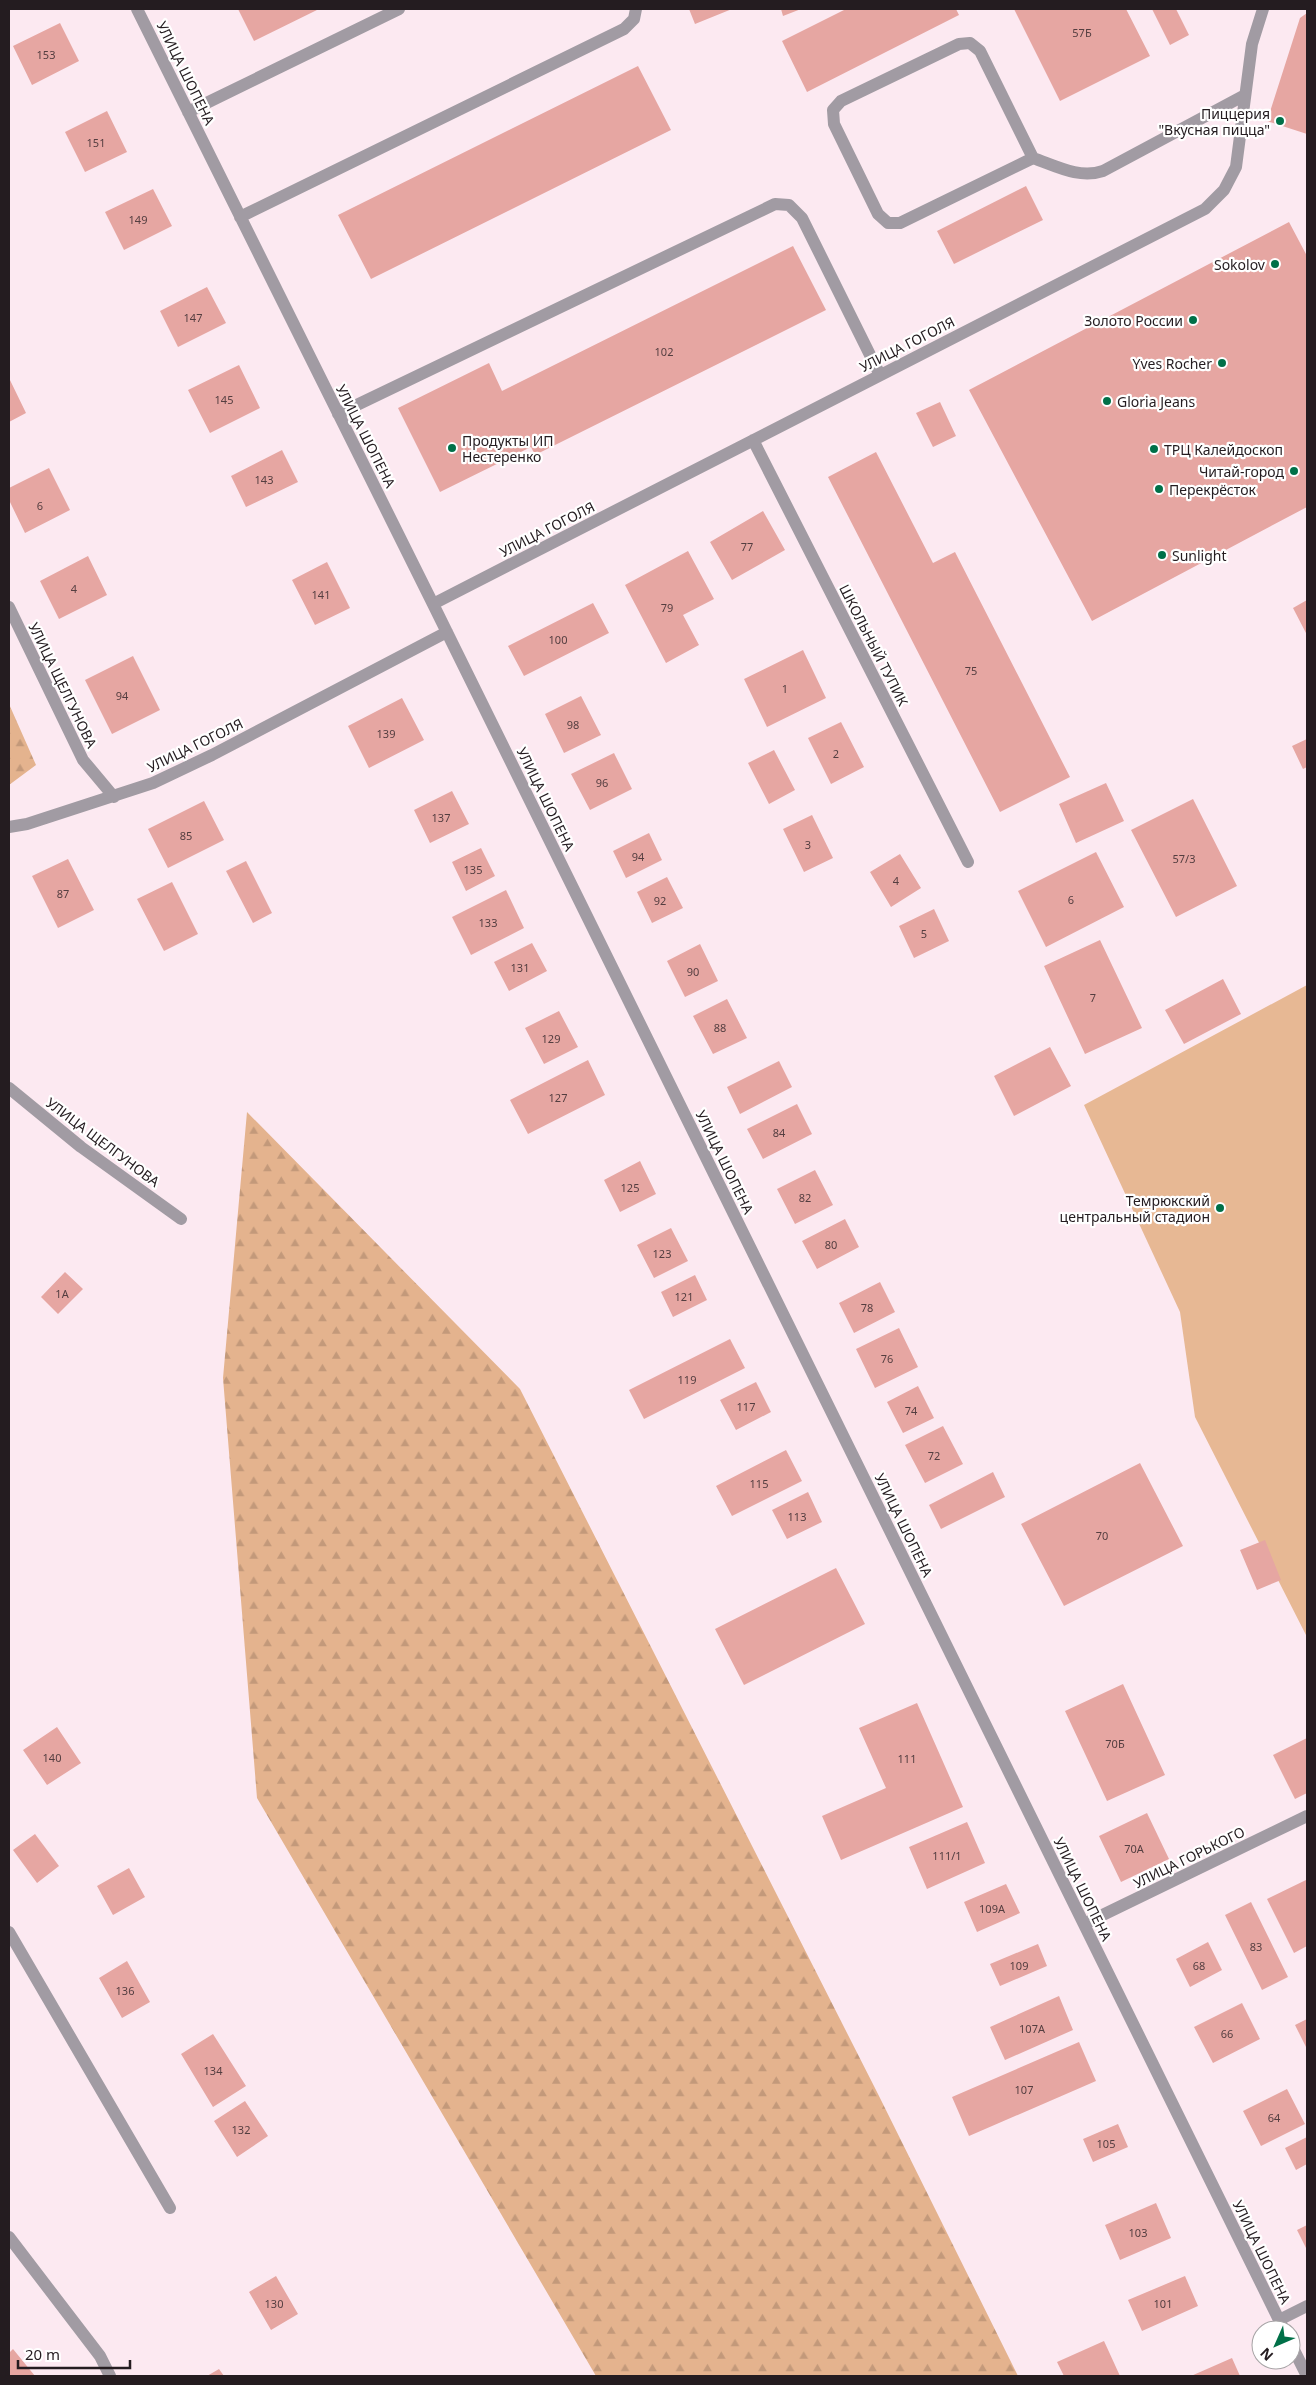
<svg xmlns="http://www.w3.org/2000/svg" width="1316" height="2385" font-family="'Noto Sans',sans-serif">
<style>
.green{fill:#e7b894}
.forest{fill:url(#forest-firs)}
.building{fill:#e6a6a2}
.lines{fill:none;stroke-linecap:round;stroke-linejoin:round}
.minor{stroke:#a19ba3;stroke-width:12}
.poi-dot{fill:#007048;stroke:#fff;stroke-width:2}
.labels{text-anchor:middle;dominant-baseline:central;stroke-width:4.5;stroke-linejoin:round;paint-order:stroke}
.number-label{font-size:11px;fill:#543e40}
.street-label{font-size:14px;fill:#241c20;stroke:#fff}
.poi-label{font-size:14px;fill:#241c20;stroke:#fff;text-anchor:end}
</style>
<defs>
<pattern id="forest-firs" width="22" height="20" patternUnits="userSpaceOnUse" patternTransform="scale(1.25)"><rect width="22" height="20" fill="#e4b38e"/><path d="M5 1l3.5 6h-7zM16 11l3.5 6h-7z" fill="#c3997a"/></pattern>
</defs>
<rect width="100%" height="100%" fill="#fce9f1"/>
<path class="green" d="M1307 985V1637L1195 1417 1180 1312 1084 1105Z"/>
<path class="forest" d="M9 704 36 765 9 785Z
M247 1112 520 1389 878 2094 1018 2376H596L257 1798 223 1378Z"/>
<path class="building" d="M238 9H319L254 41Z
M689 9H732L695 24Z
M781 9H801L783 16Z
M846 9H956L959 15 807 92 782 41Z
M1014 9H1126L1150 56 1060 101Z
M1152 9H1176L1189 35 1170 45Z
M1307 13V134L1267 121 1300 18Z
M60 23 79 61 32 85 13 46Z
M638 66 671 130 371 279 338 215Z
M107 111 127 152 85 172 65 132Z
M1026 186 1043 220 954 264 937 231Z
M153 189 172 226 124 250 105 212Z
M1289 222 1307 256V507L1092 621 969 390Z
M793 246 826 310 535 455 531 447 440 492 398 408 489 363 502 391Z
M207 287 226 323 178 347 160 311Z
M239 365 260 408 210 433 188 390Z
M9 378 26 413 9 422Z
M940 402 956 436 933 447 916 413Z
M282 450 298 482 246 507 231 476Z
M876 452 933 563 955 552 1070 777 1000 812 828 477Z
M49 468 70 510 25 533 9 500V488Z
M763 511 785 550 732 580 710 542Z
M688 551 714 599 683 615 699 645 666 663 625 585Z
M88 556 107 595 59 619 40 581Z
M327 562 350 608 315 625 292 580Z
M1307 600V635L1293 608Z
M593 603 609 633 524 676 508 646Z
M803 650 826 698 767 727 744 679Z
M133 656 160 710 112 734 85 680Z
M581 696 601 735 564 753 545 714Z
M402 698 424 740 369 768 348 726Z
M841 722 864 767 831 784 808 738Z
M1307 739V767L1303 769 1292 746Z
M774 750 795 790 769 804 748 763Z
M614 753 632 789 590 810 571 774Z
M1106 783 1124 821 1076 843 1059 804Z
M452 791 469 824 430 843 414 810Z
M1193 799 1237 886 1176 917 1131 830Z
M204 801 224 840 168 868 148 829Z
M812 815 833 858 804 872 783 829Z
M649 833 662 860 626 878 613 851Z
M481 848 495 876 466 891 452 862Z
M1096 852 1124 907 1046 947 1018 891Z
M900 854 921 888 891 907 870 872Z
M68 859 94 910 58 928 32 876Z
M246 861 272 913 253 923 226 871Z
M667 877 683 908 652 923 637 892Z
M172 882 198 934 164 951 137 899Z
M506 890 524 928 471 955 452 917Z
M934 909 949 941 914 958 899 926Z
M1100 940 1142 1028 1085 1054 1044 966Z
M532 943 547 971 509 991 494 962Z
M700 944 718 981 685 997 667 961Z
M1223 979 1241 1014 1184 1044 1165 1010Z
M727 999 747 1038 713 1054 693 1016Z
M559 1011 578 1047 544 1064 525 1028Z
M1050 1047 1071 1086 1014 1116 994 1076Z
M588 1060 605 1095 528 1134 510 1100Z
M779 1061 792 1087 740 1114 727 1087Z
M797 1104 812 1134 763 1159 747 1129Z
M640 1161 656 1194 620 1212 604 1180Z
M815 1170 833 1205 795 1224 777 1189Z
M845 1219 859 1247 817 1269 802 1241Z
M671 1228 688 1261 654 1278 637 1245Z
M65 1272 83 1289 58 1314 41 1297Z
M695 1275 707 1300 673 1317 661 1292Z
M880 1282 895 1312 854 1333 839 1303Z
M899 1328 918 1367 875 1388 856 1349Z
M730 1339 745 1368 644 1419 629 1390Z
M756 1382 771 1412 736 1430 720 1400Z
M918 1386 934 1418 903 1433 887 1402Z
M943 1426 963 1464 925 1483 905 1445Z
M786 1450 802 1481 732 1516 716 1486Z
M1140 1463 1183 1546 1064 1606 1021 1524Z
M993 1472 1005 1497 941 1529 929 1505Z
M808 1492 822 1522 787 1539 772 1510Z
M1265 1540 1281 1580 1257 1590 1240 1550Z
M836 1568 865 1624 744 1685 715 1629Z
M1123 1684 1165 1775 1107 1801 1065 1711Z
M917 1703 963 1807 841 1860 822 1816 886 1788 859 1728Z
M57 1727 81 1763 47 1785 23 1750Z
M1307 1738V1793L1295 1799 1273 1755Z
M1147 1813 1169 1859 1121 1882 1099 1836Z
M967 1822 985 1863 927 1889 909 1847Z
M35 1834 59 1866 37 1883 13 1850Z
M129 1868 145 1897 113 1915 97 1886Z
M1306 1880 1307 1946 1294 1953 1267 1899Z
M1006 1884 1020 1913 977 1932 964 1902Z
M1251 1902 1288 1977 1262 1990 1225 1915Z
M1208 1942 1222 1970 1190 1987 1176 1959Z
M1038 1944 1047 1966 1000 1986 990 1964Z
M127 1961 150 2002 122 2018 99 1978Z
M1059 1996 1073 2030 1005 2060 990 2027Z
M1242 2003 1260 2039 1213 2063 1194 2027Z
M1307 2019V2049L1295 2025Z
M213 2034 246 2086 213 2107 181 2054Z
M1079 2042 1096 2081 969 2136 952 2097Z
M1287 2089 1305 2124 1261 2146 1243 2111Z
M245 2101 268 2136 237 2157 214 2121Z
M1118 2124 1128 2147 1093 2162 1083 2139Z
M1307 2137V2164L1296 2170 1285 2148Z
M1156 2203 1171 2238 1120 2260 1105 2225Z
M1307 2225V2250L1297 2230Z
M276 2276 298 2314 271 2330 249 2292Z
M1185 2276 1198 2306 1142 2331 1128 2300Z
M1104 2341 1120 2376H1064L1057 2362Z
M13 2349 35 2376H9V2353Z
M1232 2358 1240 2376H1191Z
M219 2369 224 2376H207Z"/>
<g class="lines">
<path class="minor" d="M137 9 433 604 1284 2330
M188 112 399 9
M1033 158 900 223H888L878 214 834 124 833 110 841 101 959 44 970 43 980 51 1033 158C1056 166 1079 179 1103 171L1245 95
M240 217 624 29 634 19 636 9
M338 414 775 204 789 205 802 218 880 375
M753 440 968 862
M433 604 1205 209 1224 190 1236 167 1252 44 1263 9
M9 607 83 760 114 797
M9 827 27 824 153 783 212 755 447 632
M9 1088 81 1147 181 1219
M1084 1924 1307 1816
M9 1932 170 2208
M9 2237 100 2356 110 2376
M1279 2320 1307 2306
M1291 2344 1307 2376"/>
</g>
<g class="poi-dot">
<circle cx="1280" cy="121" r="5"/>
<circle cx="1275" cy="264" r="5"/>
<circle cx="1193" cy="320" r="5"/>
<circle cx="1222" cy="363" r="5"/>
<circle cx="1107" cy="401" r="5"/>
<circle cx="452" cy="448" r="5"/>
<circle cx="1154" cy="449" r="5"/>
<circle cx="1294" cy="471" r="5"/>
<circle cx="1159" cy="489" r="5"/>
<circle cx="1162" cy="555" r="5"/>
<circle cx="1220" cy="1208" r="5"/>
</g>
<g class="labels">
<g class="number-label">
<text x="1082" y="32">57Б</text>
<text x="46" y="54">153</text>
<text x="96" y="142">151</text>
<text x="138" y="219">149</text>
<text x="193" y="317">147</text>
<text x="664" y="351">102</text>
<text x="224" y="399">145</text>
<text x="264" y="479">143</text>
<text x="40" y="505">6</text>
<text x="747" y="546">77</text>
<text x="74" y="588">4</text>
<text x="321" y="594">141</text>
<text x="667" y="607">79</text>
<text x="558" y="639">100</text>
<text x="971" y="670">75</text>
<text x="785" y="688">1</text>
<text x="122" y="695">94</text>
<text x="573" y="724">98</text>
<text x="386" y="733">139</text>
<text x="836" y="753">2</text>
<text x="602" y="782">96</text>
<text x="441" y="817">137</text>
<text x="186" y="835">85</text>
<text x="808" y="844">3</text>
<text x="638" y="856">94</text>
<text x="1184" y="858">57/3</text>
<text x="473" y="869">135</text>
<text x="896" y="880">4</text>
<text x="63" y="893">87</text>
<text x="1071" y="899">6</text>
<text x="660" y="900">92</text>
<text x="488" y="922">133</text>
<text x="924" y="933">5</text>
<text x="520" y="967">131</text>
<text x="693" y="971">90</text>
<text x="1093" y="997">7</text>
<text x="720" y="1027">88</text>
<text x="551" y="1038">129</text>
<text x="558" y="1097">127</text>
<text x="779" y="1132">84</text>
<text x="630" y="1187">125</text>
<text x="805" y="1197">82</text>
<text x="831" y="1244">80</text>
<text x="662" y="1253">123</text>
<text x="62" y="1293">1А</text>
<text x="684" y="1296">121</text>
<text x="867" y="1307">78</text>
<text x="887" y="1358">76</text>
<text x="687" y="1379">119</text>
<text x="746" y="1406">117</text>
<text x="911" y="1410">74</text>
<text x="934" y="1455">72</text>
<text x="759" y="1483">115</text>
<text x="797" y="1516">113</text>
<text x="1102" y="1535">70</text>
<text x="1115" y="1743">70Б</text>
<text x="52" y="1757">140</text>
<text x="907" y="1758">111</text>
<text x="1134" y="1848">70А</text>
<text x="947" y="1855">111/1</text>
<text x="992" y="1908">109А</text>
<text x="1256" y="1946">83</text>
<text x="1019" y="1965">109</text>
<text x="1199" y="1965">68</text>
<text x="125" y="1990">136</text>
<text x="1032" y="2028">107А</text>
<text x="1227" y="2033">66</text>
<text x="213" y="2070">134</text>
<text x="1024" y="2089">107</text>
<text x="1274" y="2117">64</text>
<text x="241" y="2129">132</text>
<text x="1106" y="2143">105</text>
<text x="1138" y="2232">103</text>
<text x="274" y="2303">130</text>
<text x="1163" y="2303">101</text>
</g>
<g class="street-label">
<text transform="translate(186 73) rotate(64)">УЛИЦА ШОПЕНА</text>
<text transform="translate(907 344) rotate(-27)">УЛИЦА ГОГОЛЯ</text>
<text transform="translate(366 436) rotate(63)">УЛИЦА ШОПЕНА</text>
<text transform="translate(547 529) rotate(-27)">УЛИЦА ГОГОЛЯ</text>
<text transform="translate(874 645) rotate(63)">ШКОЛЬНЫЙ ТУПИК</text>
<text transform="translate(63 685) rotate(64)">УЛИЦА ЩЕЛГУНОВА</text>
<text transform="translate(195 745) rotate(-26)">УЛИЦА ГОГОЛЯ</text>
<text transform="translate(546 799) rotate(64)">УЛИЦА ШОПЕНА</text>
<text transform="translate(103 1142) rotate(37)">УЛИЦА ЩЕЛГУНОВА</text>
<text transform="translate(725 1162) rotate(64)">УЛИЦА ШОПЕНА</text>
<text transform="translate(904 1525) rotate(64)">УЛИЦА ШОПЕНА</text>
<text transform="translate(1189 1857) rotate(-26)">УЛИЦА ГОРЬКОГО</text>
<text transform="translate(1083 1889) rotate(64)">УЛИЦА ШОПЕНА</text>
<text transform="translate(1262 2252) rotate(64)">УЛИЦА ШОПЕНА</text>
</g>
<g class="poi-label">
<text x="1270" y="113">Пиццерия<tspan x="1270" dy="16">"Вкусная пицца"</tspan></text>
<text x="1265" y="264">Sokolov</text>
<text x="1183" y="320">Золото России</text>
<text x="1212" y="363">Yves Rocher</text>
<text x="1117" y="401" text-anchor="start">Gloria Jeans</text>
<text x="462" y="440" text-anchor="start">Продукты ИП<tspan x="462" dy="16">Нестеренко</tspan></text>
<text x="1164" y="449" text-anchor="start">ТРЦ Калейдоскоп</text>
<text x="1284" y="471">Читай-город</text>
<text x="1169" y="489" text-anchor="start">Перекрёсток</text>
<text x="1172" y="555" text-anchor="start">Sunlight</text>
<text x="1210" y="1200">Темрюкский<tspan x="1210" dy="16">центральный стадион</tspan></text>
</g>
</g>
<rect width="1316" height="2385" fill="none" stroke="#241c20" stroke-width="20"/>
<g transform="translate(1276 2345) rotate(225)"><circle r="24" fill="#ffffff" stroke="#a7a4a6"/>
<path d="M0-4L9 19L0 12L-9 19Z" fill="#007048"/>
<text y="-8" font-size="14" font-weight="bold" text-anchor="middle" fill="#241c20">N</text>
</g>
<path d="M18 2360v8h112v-8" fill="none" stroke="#241c20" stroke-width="2.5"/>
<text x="25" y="2360" font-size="15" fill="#241c20" stroke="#ffffff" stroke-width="4" paint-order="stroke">20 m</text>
</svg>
